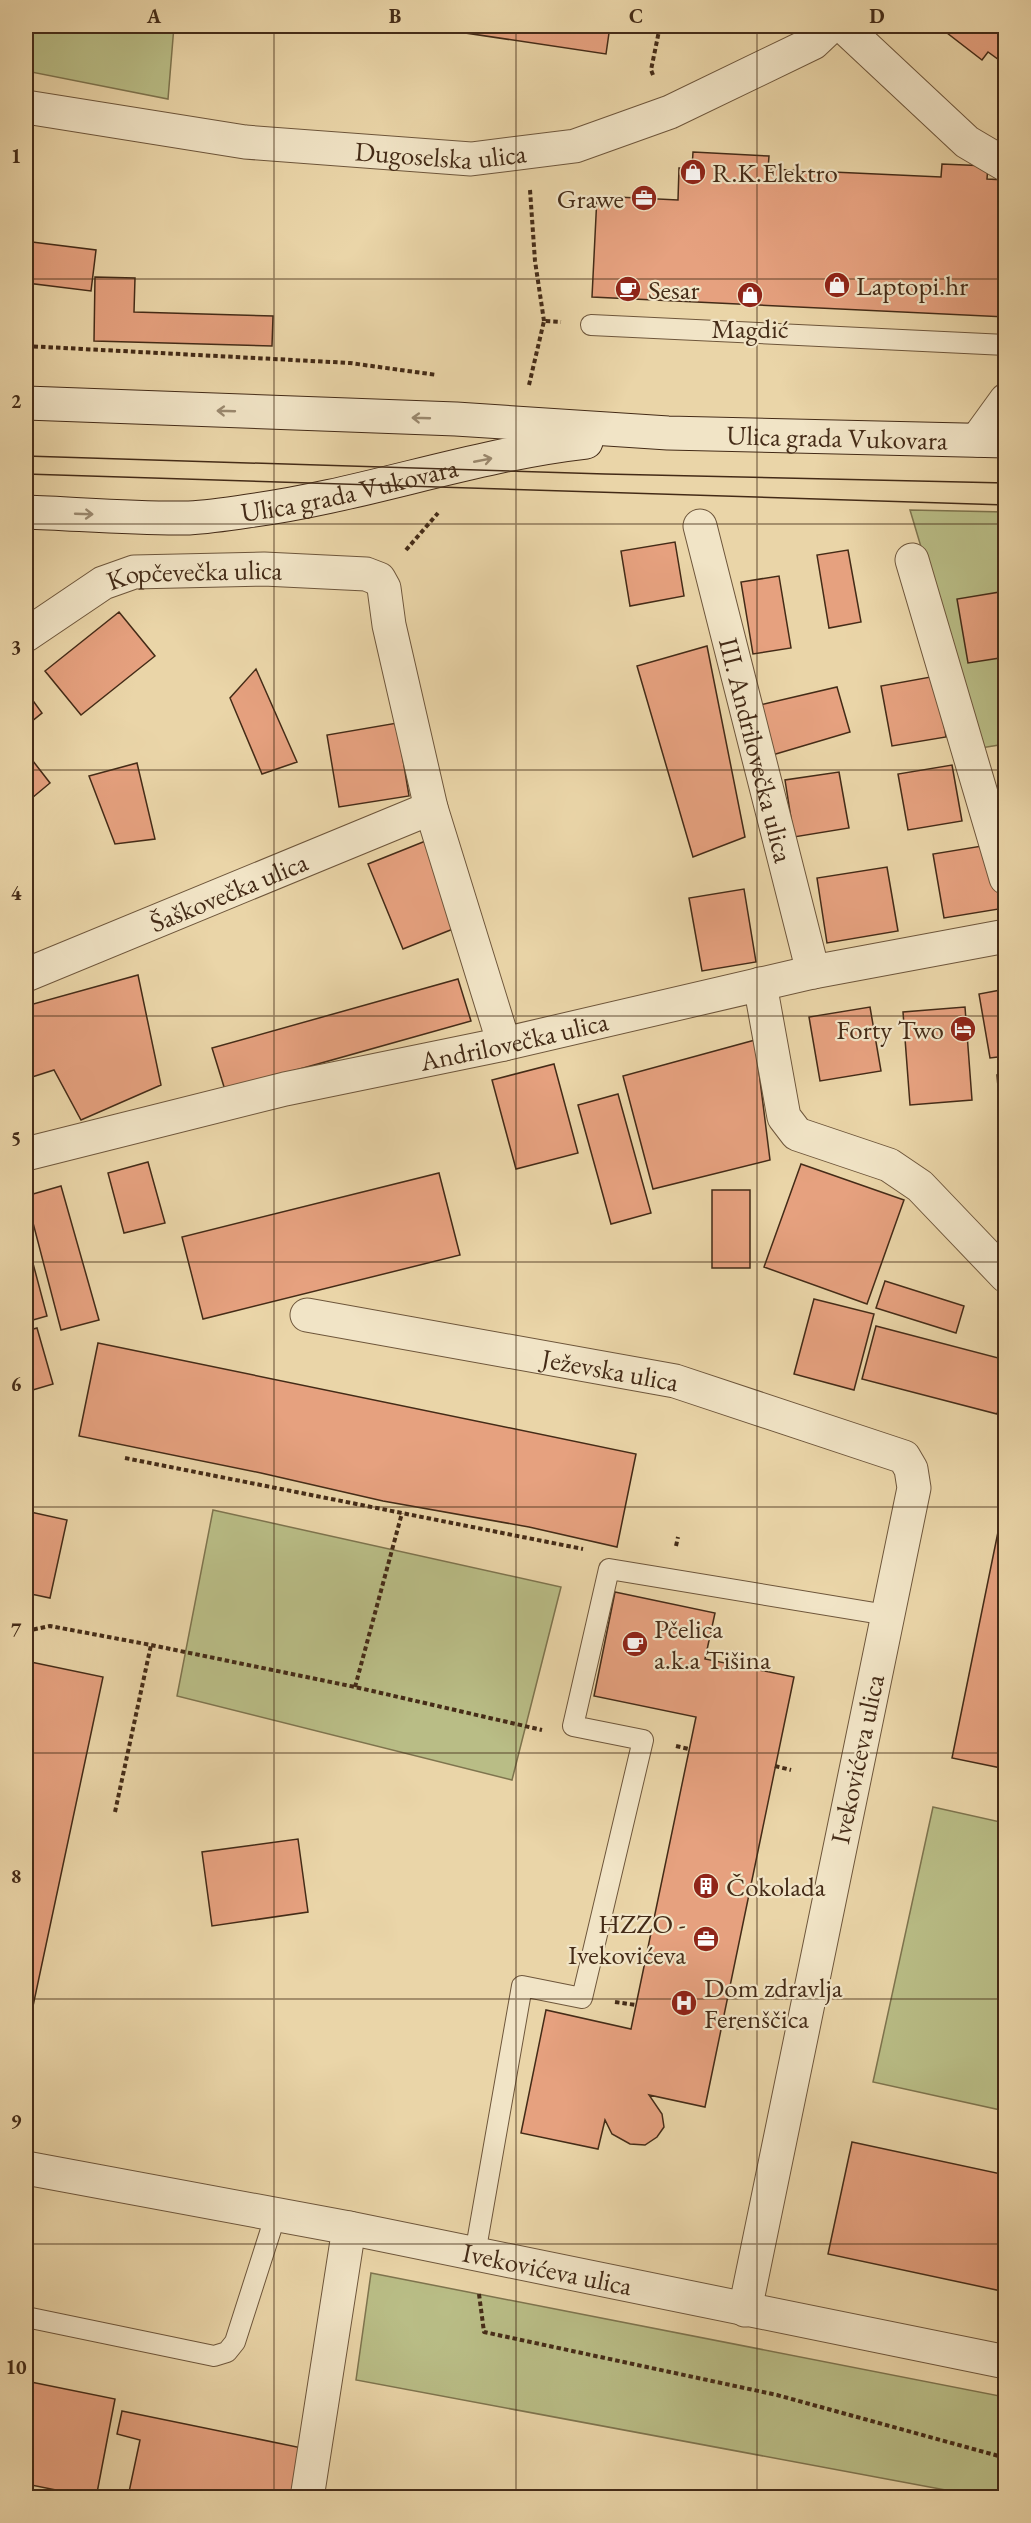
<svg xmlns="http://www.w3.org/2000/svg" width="1031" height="2523" font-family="'EB Garamond',serif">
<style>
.green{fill:#b9bd86;stroke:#7e744e;stroke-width:1.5}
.building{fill:#e6a17f;stroke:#442b17;stroke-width:1.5}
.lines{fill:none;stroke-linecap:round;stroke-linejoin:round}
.lane-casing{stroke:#6e563b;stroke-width:22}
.street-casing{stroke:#6e563b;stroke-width:35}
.secondary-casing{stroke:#442b17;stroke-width:35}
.path{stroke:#442b17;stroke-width:4;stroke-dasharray:4.5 3;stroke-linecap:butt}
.lane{stroke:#f1e4c6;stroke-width:20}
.street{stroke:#f1e4c6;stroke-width:33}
.secondary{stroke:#f1e4c6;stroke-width:33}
.tram{stroke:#442b17;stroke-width:1.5}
.oneway{stroke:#9a886e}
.grid{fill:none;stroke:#442b17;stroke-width:1.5;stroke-opacity:0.55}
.labels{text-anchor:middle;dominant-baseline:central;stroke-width:4.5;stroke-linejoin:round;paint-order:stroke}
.street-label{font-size:27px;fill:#442b17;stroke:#f1e4c6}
.poi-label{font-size:27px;fill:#442b17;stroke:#f1e4c6;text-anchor:start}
.neatline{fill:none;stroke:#442b17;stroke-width:2}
.grid-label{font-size:20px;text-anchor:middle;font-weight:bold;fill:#442b17}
</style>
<rect width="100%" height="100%" fill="#ead5a8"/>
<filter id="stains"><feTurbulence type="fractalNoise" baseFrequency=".00333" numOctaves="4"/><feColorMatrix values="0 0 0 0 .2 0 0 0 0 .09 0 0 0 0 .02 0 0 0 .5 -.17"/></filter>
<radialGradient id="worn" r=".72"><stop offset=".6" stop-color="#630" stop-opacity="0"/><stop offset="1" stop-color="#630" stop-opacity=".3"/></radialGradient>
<path class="green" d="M26 26H174L168 99 26 71Z
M910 510 1005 512V744L981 748Z
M213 1510 561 1587 512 1780 177 1696Z
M933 1807 1005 1823V2111L873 2082Z
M371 2273 1005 2397V2497H983L356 2380Z"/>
<path class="building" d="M460 26H610L606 54 459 32Z
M938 26H1002L1006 28V65L988 52 982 60Z
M693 152 769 156 768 169 941 177 942 164 988 166 987 179 1006 180V317L592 297 597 196 678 200 679 168H692Z
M32 242 96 250 91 291 27 283Z
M95 277 135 278 134 312 273 316 272 346 94 341Z
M675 542 684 596 630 606 621 551Z
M848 550 861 622 829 628 817 555Z
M779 576 791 648 753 654 741 582Z
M1006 591V657L968 663 957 599Z
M119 612 155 656 81 715 45 671Z
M707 646 745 837 693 857 637 666Z
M256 669 297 762 262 774 230 698Z
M936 676 946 737 892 746 881 686Z
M837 687 850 732 769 756 760 705Z
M26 691 42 713 26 726Z
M397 723 409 796 339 807 327 735Z
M26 752 50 783 26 803Z
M137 763 155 839 115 844 89 776Z
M952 765 962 821 908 830 898 774Z
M839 772 849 828 794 837 785 780Z
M428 840 463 925 403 949 368 864Z
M994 844 1005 908 944 918 933 854Z
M887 867 898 931 827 943 817 878Z
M744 889 756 962 702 971 689 898Z
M138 975 161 1085 81 1120 54 1070 26 1079V1006Z
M458 979 471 1021 225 1090 212 1048Z
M1006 989V1056L990 1058 979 994Z
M870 1007 881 1071 820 1081 809 1017Z
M965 1007 972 1100 910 1105 903 1012Z
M755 1040 770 1160 653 1189 623 1076Z
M554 1064 578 1153 516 1169 492 1080Z
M1006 1074V1183L997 1075Z
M618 1094 651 1213 611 1224 578 1105Z
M148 1162 165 1223 124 1233 108 1173Z
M801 1164 904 1200 867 1304 764 1267Z
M439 1173 460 1255 203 1319 182 1237Z
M61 1186 99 1320 61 1330 26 1196Z
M712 1190H750V1268H712Z
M26 1237 47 1316 26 1322Z
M885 1281 964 1306 956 1333 876 1308Z
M814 1299 874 1314 854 1390 794 1374Z
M876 1326 1006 1360V1384L997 1414 862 1379Z
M37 1328 53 1384 26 1392V1331Z
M98 1343 636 1454 617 1547 529 1527 383 1501 261 1473 79 1436Z
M26 1511 67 1520 50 1598 26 1593Z
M998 1532 1006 1534V1769L952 1758Z
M615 1592 715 1613 705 1659 794 1677 705 2107 649 2095 662 2114 664 2127 657 2137 645 2145 630 2144 612 2134 605 2120 598 2149 521 2133 546 2010 631 2029 696 1717 594 1696Z
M26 1661 103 1677 26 2039Z
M298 1839 308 1912 212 1926 202 1852Z
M852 2142 1006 2175V2292L828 2254Z
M26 2381 115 2399 96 2498 26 2484Z
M122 2411 302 2448 291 2498H156L129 2492 140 2440 117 2434Z"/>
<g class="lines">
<g class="lane-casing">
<path id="lane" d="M591 325 1006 345
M475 2254 522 1986 582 1998 643 1740 573 1726 609 1569 887 1615
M26 2317 214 2356 227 2352 235 2342 276 2214"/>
</g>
<g class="street-casing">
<g id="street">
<path d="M843 26 967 142 1006 165"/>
<path id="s1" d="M26 107 245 142 471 159 575 146 670 112 813 43 831 26"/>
<path d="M977 440 1006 400"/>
<path id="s2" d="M700 526 813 972"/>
<path d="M912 560 1006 878"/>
<path id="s3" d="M26 635 103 583 134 572 264 569 366 574 379 579 384 588 389 625 431 808 504 1044"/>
<path id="s4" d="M26 975 431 808"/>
<path d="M760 984 784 1117 797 1134 889 1165 920 1186 1006 1276"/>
<path id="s5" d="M26 1154 285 1089 504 1044 813 972 1006 936"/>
<path id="s6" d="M307 1315 675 1381 904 1457 911 1469 914 1488 745 2310"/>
<path id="s7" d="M26 2168 349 2228 1006 2362"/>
<path d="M307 2498 349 2228"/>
</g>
</g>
<g class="secondary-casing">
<g id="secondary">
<path id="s8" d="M26 403 456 419 668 433 1006 441"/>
<path id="s9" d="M26 512C80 514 135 519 189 518 208 517 228 514 248 511 362 496 471 455 586 442"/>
</g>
</g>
<path class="path" d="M653 75 651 70 660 26
M530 190 535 261 544 321
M26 346 350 363 437 375
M529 385 544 321 561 322
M406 550 438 513
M125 1458 583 1549
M676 1546 678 1537
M26 1631 50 1626 151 1645 355 1687 542 1730
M355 1687 402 1513
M676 1746 689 1749
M775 1766 791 1770
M115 1812 151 1645
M615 2002 636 2005
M722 2024 739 2028
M479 2294 484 2332 777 2395 1006 2458"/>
<use href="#lane" class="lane"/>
<use href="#street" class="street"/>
<use href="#secondary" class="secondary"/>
<path class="tram" d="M26 456 605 474 1006 483
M26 474 1006 505"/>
</g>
<defs><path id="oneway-shaft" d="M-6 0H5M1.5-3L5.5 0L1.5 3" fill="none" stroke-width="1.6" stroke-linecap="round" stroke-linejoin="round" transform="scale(1.5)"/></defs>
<g class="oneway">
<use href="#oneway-shaft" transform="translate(226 411) rotate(-178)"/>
<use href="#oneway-shaft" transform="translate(421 418) rotate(-178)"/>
<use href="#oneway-shaft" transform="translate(483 460) rotate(-11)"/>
<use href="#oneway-shaft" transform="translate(84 514) rotate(2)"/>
</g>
<path class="grid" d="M274 26V2498M516 26V2498M757 26V2498M26 279H1006M26 524H1006M26 770H1006M26 1016H1006M26 1262H1006M26 1507H1006M26 1753H1006M26 1999H1006M26 2244H1006"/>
<defs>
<g id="shop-disc" transform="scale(1.35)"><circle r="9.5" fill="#8f2418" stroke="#f1e4c6"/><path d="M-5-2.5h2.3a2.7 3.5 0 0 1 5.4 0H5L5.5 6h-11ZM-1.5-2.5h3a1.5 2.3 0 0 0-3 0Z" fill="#fff"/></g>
<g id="office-disc" transform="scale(1.35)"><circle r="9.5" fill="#8f2418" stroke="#f1e4c6"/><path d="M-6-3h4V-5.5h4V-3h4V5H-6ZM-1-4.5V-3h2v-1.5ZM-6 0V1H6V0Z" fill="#fff"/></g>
<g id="cafe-disc" transform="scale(1.35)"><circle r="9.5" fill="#8f2418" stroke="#f1e4c6"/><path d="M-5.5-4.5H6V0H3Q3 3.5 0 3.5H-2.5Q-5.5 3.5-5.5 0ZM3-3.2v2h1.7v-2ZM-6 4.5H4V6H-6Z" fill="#fff"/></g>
<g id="hotel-disc" transform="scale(1.35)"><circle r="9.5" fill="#8f2418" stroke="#f1e4c6"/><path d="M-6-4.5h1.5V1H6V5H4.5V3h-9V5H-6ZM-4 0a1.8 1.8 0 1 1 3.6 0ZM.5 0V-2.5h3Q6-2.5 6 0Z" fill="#fff"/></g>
<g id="building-disc" transform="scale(1.35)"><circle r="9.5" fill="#8f2418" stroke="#f1e4c6"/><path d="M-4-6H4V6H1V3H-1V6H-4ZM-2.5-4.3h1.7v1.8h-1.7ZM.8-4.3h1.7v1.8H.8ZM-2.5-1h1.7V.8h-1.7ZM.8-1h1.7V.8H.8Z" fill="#fff"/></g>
<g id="hospital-disc" transform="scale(1.35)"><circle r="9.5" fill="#8f2418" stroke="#f1e4c6"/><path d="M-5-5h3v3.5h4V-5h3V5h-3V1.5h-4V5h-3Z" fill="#fff"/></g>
</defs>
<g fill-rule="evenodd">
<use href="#shop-disc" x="693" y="172"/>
<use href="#office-disc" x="644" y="198"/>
<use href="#shop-disc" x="837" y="285"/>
<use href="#cafe-disc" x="628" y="289"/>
<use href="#shop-disc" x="750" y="295"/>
<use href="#hotel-disc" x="963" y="1029"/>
<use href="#cafe-disc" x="635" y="1644"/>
<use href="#building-disc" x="706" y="1886"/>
<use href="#office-disc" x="706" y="1939"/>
<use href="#hospital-disc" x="684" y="2003"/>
</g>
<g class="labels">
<g class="street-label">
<text stroke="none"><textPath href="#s1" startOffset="418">Dugoselska ulica</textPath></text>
<text stroke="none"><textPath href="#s8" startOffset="812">Ulica grada Vukovara</textPath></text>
<text stroke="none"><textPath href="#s9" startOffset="326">Ulica grada Vukovara</textPath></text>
<text stroke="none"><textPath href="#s3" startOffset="186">Kopčevečka ulica</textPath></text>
<text stroke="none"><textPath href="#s2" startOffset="231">III. Andrilovečka ulica</textPath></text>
<text stroke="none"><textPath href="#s4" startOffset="219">Šaškovečka ulica</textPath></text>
<text stroke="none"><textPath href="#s5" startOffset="501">Andrilovečka ulica</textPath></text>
<text stroke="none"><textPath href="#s6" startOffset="308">Ježevska ulica</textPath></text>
<text transform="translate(857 1759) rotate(-78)">Ivekovićeva ulica</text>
<text stroke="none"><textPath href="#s7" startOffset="531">Ivekovićeva ulica</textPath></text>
</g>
<g class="poi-label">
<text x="712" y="172">R.K.Elektro</text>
<text x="624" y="198" text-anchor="end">Grawe</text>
<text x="856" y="285">Laptopi.hr</text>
<text x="648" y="289">Sesar</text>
<text x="750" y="328" text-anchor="middle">Magdić</text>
<text x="944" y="1029" text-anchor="end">Forty Two</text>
<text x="654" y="1628">Pčelica<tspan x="654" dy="31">a.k.a Tišina</tspan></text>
<text x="726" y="1886">Čokolada</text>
<text x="686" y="1923" text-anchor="end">HZZO -<tspan x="686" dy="31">Ivekovićeva</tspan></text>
<text x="704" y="1987">Dom zdravlja<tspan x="704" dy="31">Ferenščica</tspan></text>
</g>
</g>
<rect width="1031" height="2523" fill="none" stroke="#ead5a8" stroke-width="66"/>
<rect x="33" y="33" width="965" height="2457" class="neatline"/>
<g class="grid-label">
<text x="154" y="23">A</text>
<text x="395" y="23">B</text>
<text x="636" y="23">C</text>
<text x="877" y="23">D</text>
<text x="16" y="163">1</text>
<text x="16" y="408">2</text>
<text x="16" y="654">3</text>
<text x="16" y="900">4</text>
<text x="16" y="1145">5</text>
<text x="16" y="1391">6</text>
<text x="16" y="1637">7</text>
<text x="16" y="1883">8</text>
<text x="16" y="2128">9</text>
<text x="16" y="2374">10</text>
</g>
<rect width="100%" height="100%" filter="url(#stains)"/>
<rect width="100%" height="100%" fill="url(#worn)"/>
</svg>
